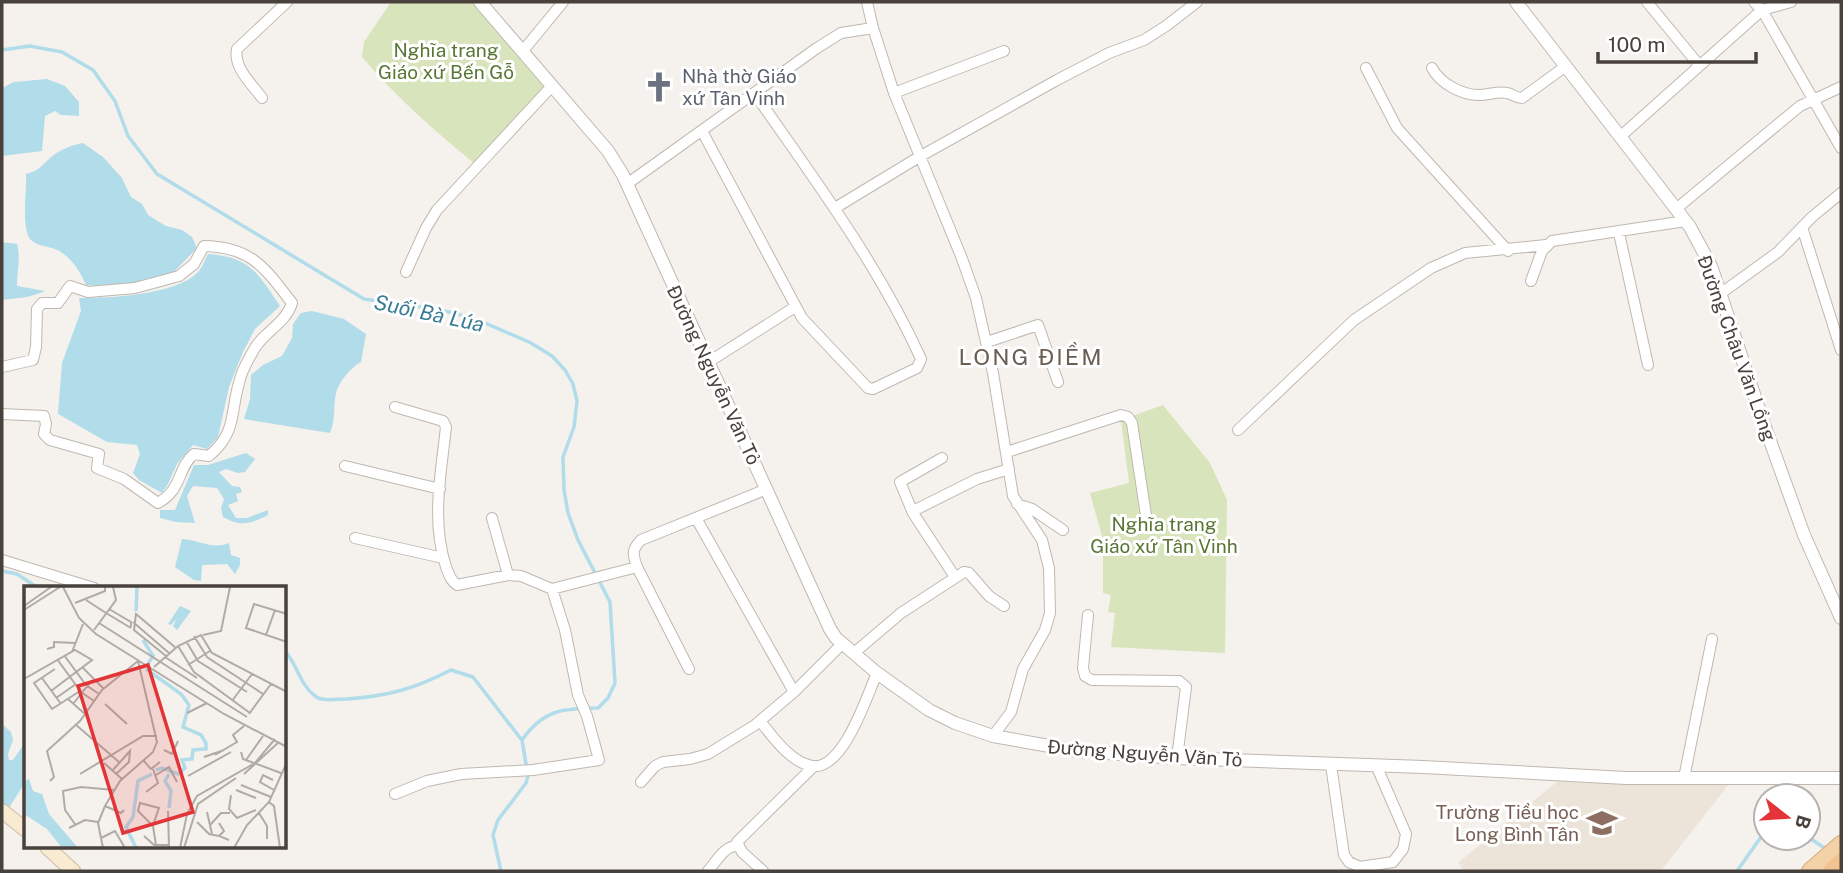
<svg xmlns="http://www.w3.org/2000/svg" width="1843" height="873" font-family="'Public Sans',sans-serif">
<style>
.education{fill:#ece4d9}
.green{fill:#d8e4bb}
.water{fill:#b1dcea}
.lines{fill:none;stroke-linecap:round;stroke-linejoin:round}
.stream{stroke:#b1dcea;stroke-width:3.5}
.minor-casing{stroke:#c0b8b0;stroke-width:12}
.tertiary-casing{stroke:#c0b8b0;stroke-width:14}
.secondary-casing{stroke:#cfbca2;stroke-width:16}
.primary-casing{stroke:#d8ac78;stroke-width:18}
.trunk-casing{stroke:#ce8b4e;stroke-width:19}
.minor{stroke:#fff;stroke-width:10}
.tertiary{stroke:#fff;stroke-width:12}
.secondary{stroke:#f9ead2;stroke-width:14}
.primary{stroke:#f4d2a7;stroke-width:16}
.trunk{stroke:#f2c492;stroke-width:18}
.labels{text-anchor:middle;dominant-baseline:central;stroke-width:6;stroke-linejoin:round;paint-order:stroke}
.park-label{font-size:19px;fill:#577633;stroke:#fff}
.worship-label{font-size:19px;fill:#5b616d;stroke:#fff;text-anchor:start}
.street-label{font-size:19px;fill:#49413b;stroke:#fff}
.education-label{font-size:19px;fill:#785e54;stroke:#fff;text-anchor:end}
.water-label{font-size:21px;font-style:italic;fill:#377b94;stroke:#fff}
.quarter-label{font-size:23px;letter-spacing:2px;fill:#6b5e53;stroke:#fff}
.inset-river{fill:none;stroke:#b1dcea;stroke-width:3.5}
.inset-road{fill:none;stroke:#b0aba6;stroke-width:2}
.view{fill:#e33537;fill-opacity:0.15;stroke:#e33537;stroke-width:3.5}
.inset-edge{fill:none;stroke:#49413b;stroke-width:3.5}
</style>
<rect width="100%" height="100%" fill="#f5f1ed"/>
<path class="education" d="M1559 780 1627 784H1729L1661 871H1463L1459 862Z"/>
<path class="green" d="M391 2H472L545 88 475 164C435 131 396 97 362 57L364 42Z
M1163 405 1210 463 1227 500 1225 653 1111 647 1115 613 1108 612 1111 595 1103 593V540L1090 493 1129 483 1121 420Z"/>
<path class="water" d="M47 79 65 86 79 102V116L61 115 55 111 45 116 42 151 2 156V88L14 82Z
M83 143 103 157 122 178 131 197 142 204 148 215 166 226 182 230 192 237 197 248 168 278 111 286 86 285C80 271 70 255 55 249 47 246 36 246 30 239 21 225 27 191 26 174 42 170 43 163 55 154 64 148 73 145 83 143Z
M2 242 17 244C21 257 17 272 17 286L45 291C30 298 17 298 2 300Z
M208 254C251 257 258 274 280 306L255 329 243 352 229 387 218 437 207 449 193 445 177 464 168 484 162 493 139 480 133 473 140 454 137 445 107 442 58 414 62 363 81 311 79 298C109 298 175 295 197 273 202 269 205 259 208 254Z
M312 311 344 319 366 334 361 362C351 367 339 382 336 393 333 407 336 419 330 433L244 419 250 399 251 375 263 365 282 356 292 338 293 324 301 313Z
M246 453 255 459 245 472 238 473 226 469 219 472 232 486 240 487 242 492 236 494 238 501 228 505 236 518H247L268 510V515C250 524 241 527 223 517L221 508 224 499 217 488 193 486 187 496 195 523 176 522 160 518V510H175L194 465H208Z
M182 539C200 540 211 550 229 543L231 555 240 558V565L235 574 227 564 202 565 201 581 194 580 175 567Z
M2 724 11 732 13 740 8 754 9 760H13L26 741V781L2 819Z"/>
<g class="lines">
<path class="stream" d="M2 50 30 46 62 52 93 70 115 101 128 136 157 174 364 299 441 310 476 319 531 343 552 356 565 370 573 384 577 401 574 427 563 457 564 490 568 513 578 540 610 602 615 683 608 698 598 708C563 708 543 710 522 740L528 776 526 783 498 820 493 835 501 871
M2 571 17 574 38 588
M285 651C297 664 300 685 315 696 323 702 337 699 347 699 388 696 414 689 451 670L473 677 521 739
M1808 837 1826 849
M1737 871 1761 837 1766 835"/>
<g class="minor-casing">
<path id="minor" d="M867 2 873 28 894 93 961 256 976 298 993 373 1013 496 1042 540 1049 568 1050 613 1045 630 1023 669 1011 712 993 736
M1647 2 1699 65
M1754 2 1762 10 1841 148
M522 52 563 2
M1366 68 1397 128 1508 251
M1432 68C1440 83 1461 95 1479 95 1488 95 1498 91 1507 93 1513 94 1515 98 1522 98L1566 66
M894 93 1004 51
M262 98C251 83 233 67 237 49L287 2
M702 131 802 318 868 388 873 389 917 368 921 359C878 264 814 179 755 94
M1621 136 1762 10 1791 2
M627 184 817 48 841 33 873 28
M835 208 919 157 1057 80 1109 53 1144 40 1166 26 1197 2
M1676 209 1800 106 1841 87
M1802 227 1841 350
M1619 233 1648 365
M406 272 426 228 437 210 552 86
M1531 281 1542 251 1552 241 1686 221
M1720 294 1778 252 1812 217 1841 193
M987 342 1038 325 1058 382
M707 363 795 307
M2 367 33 360 36 347 37 309 42 303H58L70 286 88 292 135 288 179 276 194 264 204 246C252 247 265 268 292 303 286 324 261 333 252 353 247 362 241 372 239 383 230 414 237 432 209 456L194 454C177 468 183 489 158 503L124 479 97 468 99 454 50 440 44 434 46 424 44 416 2 414
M395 407 443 421 446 427C441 474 431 521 446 567 449 574 450 580 457 585L508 575 521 576 552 589 637 567
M1238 430 1354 320 1431 268 1465 253 1546 245
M1007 452 1121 415 1128 417 1132 423 1147 522
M942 458 900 482 913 513 955 577
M345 466 440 489
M1017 504 1032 509 1063 530
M913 511 977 479 1009 469
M492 518 508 575
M696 518 794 692
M355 538 443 558
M2 560 94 588
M1088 615 1083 668 1085 676 1092 680 1179 681 1186 687 1177 758
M854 653 901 613 964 572 969 573 989 596 1004 606
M689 669 637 567C633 555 631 550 641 540L767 489
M760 721C773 737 790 762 812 766 843 771 867 696 877 673
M1331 765 1344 855 1349 862 1360 867 1393 862 1403 849 1406 834 1376 765
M1684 778 1712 639
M641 782 655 766 663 762 690 759 708 754 755 725 794 692 843 643
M395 794 427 781 461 774 533 770 599 760 587 716 578 695 565 630 552 589
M708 871C716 862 724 846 737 846
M763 871 742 852 737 842 814 766"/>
</g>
<g class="tertiary-casing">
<path id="tertiary" d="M480 2 608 151 623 175 830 629 836 638 877 673 929 710 955 723 993 736 1078 751 1177 758 1423 767 1626 778H1841
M1516 2 1690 227 1711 266 1764 424 1804 535 1841 618"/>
</g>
<g class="secondary-casing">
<path id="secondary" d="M2 811 26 830
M47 847 73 871"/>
</g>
<g class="primary-casing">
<path id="primary" d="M1810 871 1841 844"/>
</g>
<g class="trunk-casing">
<path id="trunk" d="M1832 871 1841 863"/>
</g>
<use href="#minor" class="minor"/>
<use href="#tertiary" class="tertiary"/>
<use href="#secondary" class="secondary"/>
<use href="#primary" class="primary"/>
<use href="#trunk" class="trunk"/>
</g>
<defs>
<g id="church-bare" transform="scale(2.415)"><path d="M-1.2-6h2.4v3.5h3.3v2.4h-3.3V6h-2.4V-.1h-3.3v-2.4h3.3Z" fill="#6b7280" stroke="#fff" stroke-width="2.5" paint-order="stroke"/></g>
<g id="school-bare" transform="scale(2.415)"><path d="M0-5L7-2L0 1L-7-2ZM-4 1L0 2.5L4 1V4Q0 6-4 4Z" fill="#8d6e63" stroke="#fff" stroke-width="2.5" paint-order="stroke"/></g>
</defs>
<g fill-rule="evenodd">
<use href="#church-bare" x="659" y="87"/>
<use href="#school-bare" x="1602" y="823"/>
</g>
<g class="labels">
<g class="park-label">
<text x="446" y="50">Nghĩa trang<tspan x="446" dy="22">Giáo xứ Bến Gỗ</tspan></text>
<text x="1164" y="524">Nghĩa trang<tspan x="1164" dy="22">Giáo xứ Tân Vinh</tspan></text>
</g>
<g class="worship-label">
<text x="682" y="76">Nhà thờ Giáo<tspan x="682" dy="22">xứ Tân Vinh</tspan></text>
</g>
<g class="street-label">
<text transform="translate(1737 348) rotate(70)">Đường Châu Văn Lồng</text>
<text transform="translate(714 375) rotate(65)">Đường Nguyễn Văn Tỏ</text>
<text transform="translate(1145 753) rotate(4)">Đường Nguyễn Văn Tỏ</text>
</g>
<g class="education-label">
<text x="1579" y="812">Trường Tiểu học<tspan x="1579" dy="22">Long Bình Tân</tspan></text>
</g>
<g class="water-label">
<text transform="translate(429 313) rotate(12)">Suối Bà Lúa</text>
</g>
<g class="quarter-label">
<text x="1031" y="356">LONG ĐIỀM</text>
</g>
</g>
<g transform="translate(24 586)">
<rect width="262" height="262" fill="#f5f1ed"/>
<path d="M156 20 167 25 153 44 149 40 153 32 147 39 144 38ZM5 193 9 205 18 208 25 228 54 262H38L23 243 0 228V195Z" fill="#b1dcea"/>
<path class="inset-river" d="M112 25 113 1M119 54 129 70 124 78M122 83 157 108 165 119 159 141 177 149 182 157V163L169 164 168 173 158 174 161 182 154 188 138 182 132 184M145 188 141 195 147 205 145 222M112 262 102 241 109 231 114 195 128 188"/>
<path class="inset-road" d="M39 1 55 32 72 48 200 128 263 161M62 14 82 27M51 17 81 5V1M0 20 27 1M85 23 107 36V41M0 24 36 1M82 27 107 42M263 28 230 18 222 42 263 56M109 36 145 67M75 37 223 131M70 44 92 14 89 1M179 49 197 45 206 1M242 49 251 24M170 50 183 71 239 108M162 55 174 75 223 106M154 60 170 86 226 127M23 63 30 61V56L51 57M48 66 59 38M40 69 62 99 75 108M142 70 110 44 112 28 152 62M141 71 173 92M33 73 57 106 70 115M164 79 186 65M130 81 154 60 177 49 188 67 263 106M59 82 80 103M31 83 10 97 28 123 56 105M18 92 37 118M0 93 51 64 68 74 27 105M32 112 52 98M44 113 61 128M208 115 228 88M49 118 68 94M81 118 103 138M163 127 183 117M225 128 247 98M51 138 95 176M140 164 148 168 154 155M217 166 219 173 257 187M191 169 213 156 209 149 220 140M180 171 200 164M119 174 127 183 136 176M222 174 239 150M80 177 98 193M88 185 106 165 105 176 92 188M56 188 119 150H133M220 188 255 156M132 189 145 181 153 196M164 190 207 166M249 194 239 189 236 196 250 204M26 195 30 191 23 165 56 135 78 104 114 75 133 156 129 166 96 195 81 220 74 237 79 262M217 199 247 211M212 204 232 212M122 206 134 197 129 183M207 209 205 223 213 232 232 224M245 216 250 220 256 262M81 220 97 227 100 224M144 225 145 262M183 226 188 248M235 227 243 240V253M173 236 185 248 195 250M195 237 200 245 195 250 205 254M51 238 41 224 39 205 57 201 90 204M129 239 135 222 116 217 114 225 129 240 132 259M186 239 197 227H206M45 242 61 234 74 236M120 250 130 259H145M77 252 91 245 101 262M156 262 163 228 173 210 231 177 251 153M160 262 174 218 212 192M210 262 223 239 245 216 263 176"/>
<path class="view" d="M124 79 169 226 99 247 54 100Z"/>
<rect width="262" height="262" class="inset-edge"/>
</g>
<rect width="1843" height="873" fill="none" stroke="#49413b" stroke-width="7"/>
<g transform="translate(1787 817) rotate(107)"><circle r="33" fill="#ffffff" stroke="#b6b3b1" stroke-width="2"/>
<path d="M0-5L12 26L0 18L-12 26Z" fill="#e33537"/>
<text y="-10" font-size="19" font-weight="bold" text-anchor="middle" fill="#49413b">B</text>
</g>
<path d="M1598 52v10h158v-10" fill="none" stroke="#49413b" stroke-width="3.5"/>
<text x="1608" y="52" font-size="21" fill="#49413b" stroke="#ffffff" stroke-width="5" paint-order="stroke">100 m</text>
</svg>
